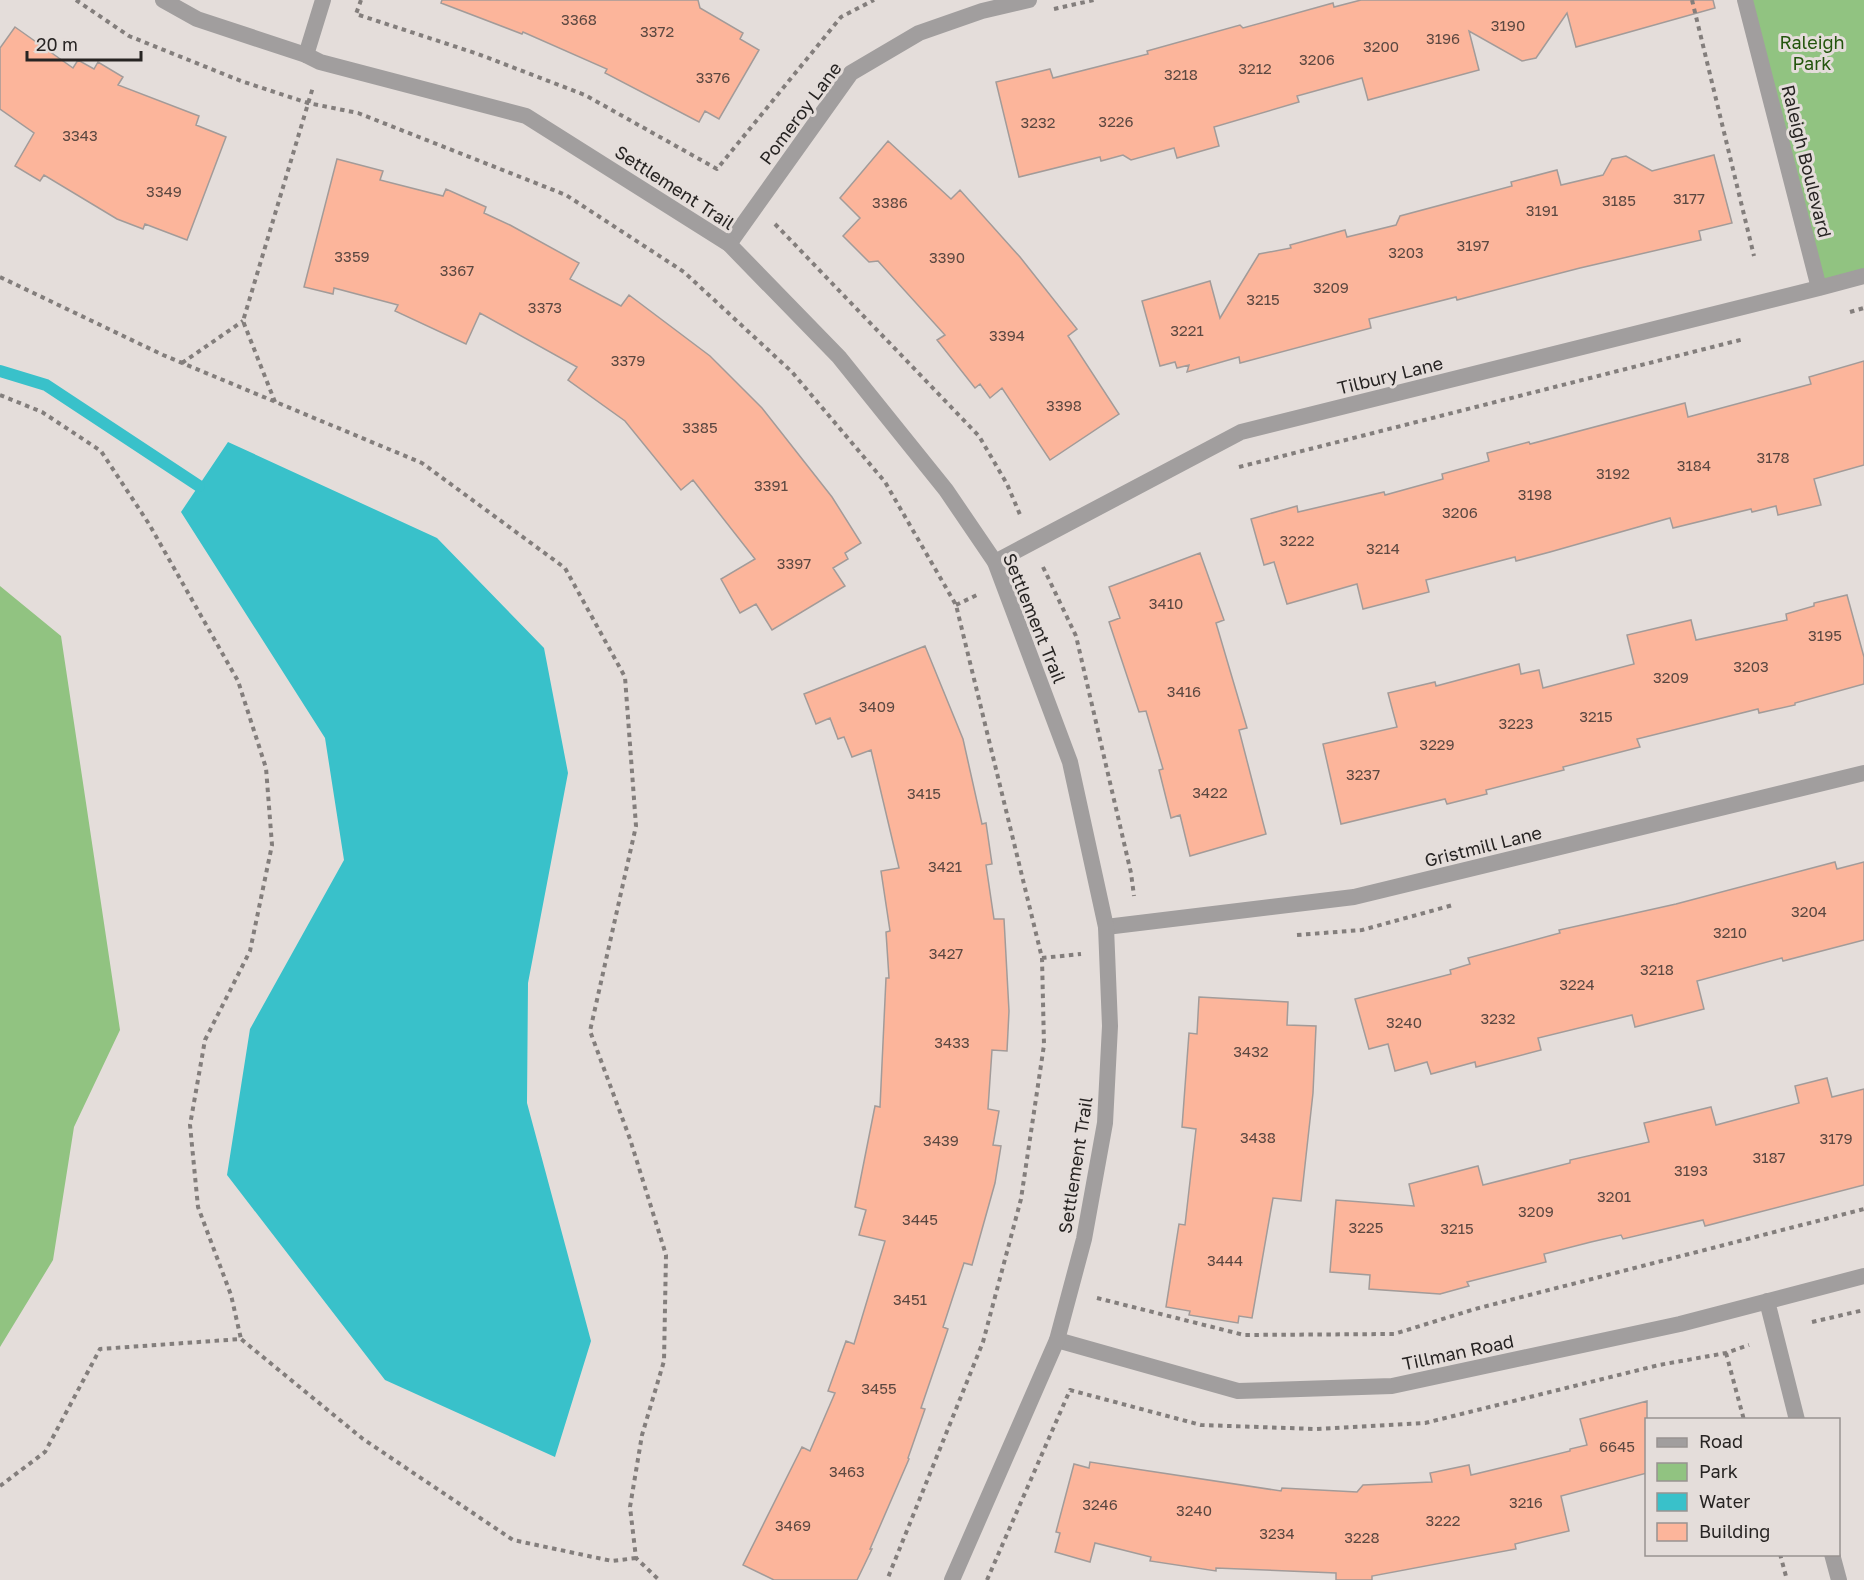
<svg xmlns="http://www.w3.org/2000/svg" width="1864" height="1580" font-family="'Golos Text',sans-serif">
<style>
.green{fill:#91c381}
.water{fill:#39c1ca}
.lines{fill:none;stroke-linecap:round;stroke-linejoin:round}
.stream{stroke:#39c1ca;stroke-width:12}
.building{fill:#fcb59b;stroke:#a29b99;stroke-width:1.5}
.path{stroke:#837e7c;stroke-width:4;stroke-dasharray:4.5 4.5;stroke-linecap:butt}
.minor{stroke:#a19e9e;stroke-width:16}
.tertiary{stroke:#a19e9e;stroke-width:16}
.labels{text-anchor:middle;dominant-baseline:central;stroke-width:6;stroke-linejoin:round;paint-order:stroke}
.number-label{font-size:15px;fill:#5c4841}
.park-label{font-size:18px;fill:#23550d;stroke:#e4ddda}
.street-label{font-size:18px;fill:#272423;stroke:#e4ddda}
</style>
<rect width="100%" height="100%" fill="#e4ddda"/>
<path class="green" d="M1745 0H1864V276L1819 288Z
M0 586 61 636 120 1030 74 1127 53 1260 0 1347Z"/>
<path class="water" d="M228 442 437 538 544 648 568 773 528 983 527 1103 591 1341 555 1457 385 1380 227 1175 250 1029 344 860 325 738 181 512Z"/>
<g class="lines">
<path class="stream" d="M0 371 46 385 199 486"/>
</g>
<path class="building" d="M442 0H698L700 8 743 33 740 39 759 50 719 119 705 111 699 122 605 73 607 69 523 32 522 34 441 3Z
M1361 0H1713L1715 8 1576 47 1567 13 1536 58 1522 61 1469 31 1479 70 1368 100 1362 78 1297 96 1299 102 1214 127 1219 146 1177 158 1174 148 1131 160 1123 155 1101 161 1100 157 1019 177 996 82 1050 69 1053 78 1148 54 1147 51 1240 25 1243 28 1333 3 1334 7Z
M15 27 73 68 78 60 94 69 98 62 123 77 118 85 199 116 196 125 226 137 187 240 145 224 143 229 117 219 44 175 40 181 15 166 34 133 0 109V48Z
M888 141 951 199 960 190 1020 257 1077 329 1068 336 1119 414 1050 460 1002 388 990 398 980 384 975 388 937 340 945 335 878 261 869 262 843 236 860 218 840 198Z
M1714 155 1732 223 1699 231 1701 240 1580 268 1457 300 1456 297 1369 319 1371 328 1240 363 1239 357 1187 372 1189 365 1177 368 1175 362 1160 366 1142 301 1210 281 1220 318 1259 254 1291 248 1290 245 1345 230 1347 237 1396 225 1400 216 1512 186 1511 182 1557 170 1561 185 1603 175 1612 159 1626 156 1652 171Z
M337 159 383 171 380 180 443 196 446 189 486 207 484 213 510 225 579 263 570 279 621 306 629 295 710 356 762 408 832 497 861 543 845 553 848 559 833 568 845 586 772 630 756 604 740 613 721 579 755 559 693 480 681 490 625 421 568 380 577 367 480 313 466 344 395 311 398 305 334 288 333 294 304 287Z
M1864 361V465L1814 479 1821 505 1778 515 1776 506 1752 512 1751 509 1673 528 1670 518 1550 552 1516 561 1515 557 1426 580 1429 592 1363 609 1357 584 1287 604 1274 562 1264 565 1251 519 1297 506 1298 512 1384 492 1385 495 1443 479 1442 474 1489 461 1487 453 1529 442 1530 444 1685 403 1688 417 1811 384 1809 377Z
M1200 553 1224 620 1216 623 1247 728 1239 730 1266 834 1190 856 1180 815 1171 818 1159 770 1163 769 1146 711 1139 712 1109 622 1120 618 1109 587Z
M1847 595 1864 657V684L1795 703V705L1759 713 1758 709 1637 739 1640 747 1563 767 1564 770 1486 790 1487 794 1447 804 1445 799 1341 824 1323 744 1397 727 1388 693 1435 682 1436 686 1519 664 1521 674 1539 670 1543 688 1634 664 1627 635 1691 620 1696 640 1787 620 1786 614 1814 606V603Z
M925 646 963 739 982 824 986 823 992 864 986 865 994 919H1004L1009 1011 1007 1051 992 1050 988 1109 999 1111 993 1145 1001 1146 995 1183 972 1265 964 1263 943 1327 948 1329 921 1408 925 1409 908 1458 909 1459 870 1549H872L857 1580H774L743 1565 802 1447 810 1451 835 1393 828 1391 846 1341 854 1344 885 1241 859 1235 866 1210 855 1207 875 1106 880 1107 886 978H889L886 932 890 931 881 871 899 868 871 750 852 757 844 737 838 739 830 718 816 724 804 694Z
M1835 862 1837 869 1864 862V940L1783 961 1782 958 1697 981 1704 1009 1635 1027 1632 1015 1538 1038 1541 1050 1476 1067 1475 1062 1431 1074 1427 1062 1395 1071 1388 1044 1369 1049 1355 999 1451 974 1450 970 1470 964 1468 958 1560 933 1559 930 1676 904Z
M1199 997 1288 1002 1287 1025 1316 1026 1313 1093 1301 1201 1273 1198 1252 1318 1239 1316 1238 1323 1189 1315 1190 1311 1166 1307 1179 1224 1185 1225 1196 1129 1182 1127 1189 1033 1197 1034Z
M1827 1078 1832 1097 1864 1089V1185L1705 1226 1703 1220 1623 1239 1621 1235 1591 1242 1544 1254 1546 1262 1467 1282 1469 1286 1440 1294 1369 1289 1370 1275 1330 1272 1336 1200 1414 1206 1409 1184 1478 1166 1483 1185 1570 1163V1160L1649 1142 1644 1123 1711 1107 1716 1125 1799 1103 1795 1086Z
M1647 1401V1473L1561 1496 1569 1531 1515 1544 1516 1549 1372 1576V1580H1336V1573L1216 1568V1571L1150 1561 1151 1557 1095 1543 1090 1562 1055 1552 1060 1533 1056 1532 1074 1464 1089 1468 1090 1462 1281 1491 1282 1488 1357 1492 1363 1485 1432 1482 1430 1473 1469 1465 1471 1475 1570 1451V1449L1587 1445 1580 1419Z"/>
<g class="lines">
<path class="path" d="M76 0 129 36 241 81 308 103 358 113 566 195 684 272 792 372 885 482 956 605 1042 958 1044 1045 1021 1199 983 1342 887 1580
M361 0 356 14 478 54 585 95 717 169 841 17 874 0
M1692 0 1754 256
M1054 9 1094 0
M775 224 979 436 1007 484 1021 517
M0 277 163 355 422 463 565 568 625 677 636 826 590 1031 630 1139 666 1255 664 1361 642 1435 630 1507 636 1558 659 1580
M1850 312 1864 308
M182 363 243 321
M0 395 42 412 101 451 149 524 238 681 266 768 272 845 250 951 205 1040 190 1125 198 1207 231 1295 241 1339
M275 402 243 321 313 87
M1239 467 1744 339
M1043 567 1076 636 1131 873 1134 896
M956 605 979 594
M1297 935 1362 930 1453 905
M1042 958 1081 954
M1097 1298 1244 1335 1394 1334 1475 1309 1864 1209
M1812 1322 1864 1310
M1726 1353 1744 1420
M0 1486 45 1452 100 1349 241 1339 363 1439 513 1540 612 1561 636 1558
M1780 1554 1787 1580
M987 1580 1070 1390 1201 1425 1316 1429 1425 1423 1659 1365 1726 1353 1749 1345"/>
<path class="minor" d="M1745 0 1819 288 1864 276
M306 55 323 0
M729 244 851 73 919 33 982 11 1029 0
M995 562 1241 432 1819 288
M1106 927 1354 897 1864 773
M1767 1301 1797 1420
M1057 1340 1238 1391 1392 1386 1680 1324 1864 1276
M1832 1554 1839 1580"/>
<path class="tertiary" d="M163 0 197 19 306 55 320 62 526 116 729 244 839 357 946 490 995 562 1070 762 1106 927 1110 1026 1105 1123 1084 1239 1057 1340 952 1580"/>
</g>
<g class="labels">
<g class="number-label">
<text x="579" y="19">3368</text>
<text x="1508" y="25">3190</text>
<text x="657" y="31">3372</text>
<text x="1443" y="38">3196</text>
<text x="1381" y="46">3200</text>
<text x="1317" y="59">3206</text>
<text x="1255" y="68">3212</text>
<text x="1181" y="74">3218</text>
<text x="713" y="77">3376</text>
<text x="1116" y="121">3226</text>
<text x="1038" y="122">3232</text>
<text x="80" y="135">3343</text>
<text x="164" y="191">3349</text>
<text x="1689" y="198">3177</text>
<text x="1619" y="200">3185</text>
<text x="890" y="202">3386</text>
<text x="1542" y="210">3191</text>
<text x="1473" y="245">3197</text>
<text x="1406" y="252">3203</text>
<text x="352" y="256">3359</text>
<text x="947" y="257">3390</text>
<text x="457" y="270">3367</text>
<text x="1331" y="287">3209</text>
<text x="1263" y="299">3215</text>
<text x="545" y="307">3373</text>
<text x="1187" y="330">3221</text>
<text x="1007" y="335">3394</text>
<text x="628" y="360">3379</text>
<text x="1064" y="405">3398</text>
<text x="700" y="427">3385</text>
<text x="1773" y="457">3178</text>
<text x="1694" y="465">3184</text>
<text x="1613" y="473">3192</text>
<text x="771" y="485">3391</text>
<text x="1535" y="494">3198</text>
<text x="1460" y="512">3206</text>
<text x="1297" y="540">3222</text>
<text x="1383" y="548">3214</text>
<text x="794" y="563">3397</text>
<text x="1166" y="603">3410</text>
<text x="1825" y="635">3195</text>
<text x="1751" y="666">3203</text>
<text x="1671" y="677">3209</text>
<text x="1184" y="691">3416</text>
<text x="877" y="706">3409</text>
<text x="1596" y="716">3215</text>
<text x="1516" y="723">3223</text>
<text x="1437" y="744">3229</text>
<text x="1363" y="774">3237</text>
<text x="1210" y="792">3422</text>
<text x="924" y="793">3415</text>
<text x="945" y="866">3421</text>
<text x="1809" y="911">3204</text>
<text x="1730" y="932">3210</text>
<text x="946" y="953">3427</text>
<text x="1657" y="969">3218</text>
<text x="1577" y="984">3224</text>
<text x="1498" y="1018">3232</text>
<text x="1404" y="1022">3240</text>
<text x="952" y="1042">3433</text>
<text x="1251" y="1051">3432</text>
<text x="1258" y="1137">3438</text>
<text x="1836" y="1138">3179</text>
<text x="941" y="1140">3439</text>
<text x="1769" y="1157">3187</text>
<text x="1691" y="1170">3193</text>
<text x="1614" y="1196">3201</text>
<text x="1536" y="1211">3209</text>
<text x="920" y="1219">3445</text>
<text x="1366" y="1227">3225</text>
<text x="1457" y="1228">3215</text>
<text x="1225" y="1260">3444</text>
<text x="910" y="1299">3451</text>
<text x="879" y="1388">3455</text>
<text x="1617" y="1446">6645</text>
<text x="847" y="1471">3463</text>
<text x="1526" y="1502">3216</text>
<text x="1100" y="1504">3246</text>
<text x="1194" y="1510">3240</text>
<text x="1443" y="1520">3222</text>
<text x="793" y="1525">3469</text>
<text x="1277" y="1533">3234</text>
<text x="1362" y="1537">3228</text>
</g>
<g class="park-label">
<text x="1812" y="42">Raleigh<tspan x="1812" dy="21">Park</tspan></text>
</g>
<g class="street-label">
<text transform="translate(800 113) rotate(-53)">Pomeroy Lane</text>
<text transform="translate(1807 161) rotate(76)">Raleigh Boulevard</text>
<text transform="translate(675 187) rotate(33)">Settlement Trail</text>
<text transform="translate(1390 375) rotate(-14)">Tilbury Lane</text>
<text transform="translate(1035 618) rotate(68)">Settlement Trail</text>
<text transform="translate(1483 846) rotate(-14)">Gristmill Lane</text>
<text transform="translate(1075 1165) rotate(-81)">Settlement Trail</text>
<text transform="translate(1458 1352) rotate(-12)">Tillman Road</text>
</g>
</g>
<rect x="1645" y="1418" width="195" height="138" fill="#e4ddda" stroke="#989391" stroke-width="1.5"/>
<rect x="1657" y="1438" width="30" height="9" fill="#a19e9e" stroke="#989391" stroke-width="1.5"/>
<text x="1699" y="1448" font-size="18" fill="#272423">Road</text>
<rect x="1657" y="1463" width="30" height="18" fill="#91c381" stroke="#989391" stroke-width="1.5"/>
<text x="1699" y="1478" font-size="18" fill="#272423">Park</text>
<rect x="1657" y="1493" width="30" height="18" fill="#39c1ca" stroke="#989391" stroke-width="1.5"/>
<text x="1699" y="1508" font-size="18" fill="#272423">Water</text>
<rect x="1657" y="1523" width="30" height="18" fill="#fcb59b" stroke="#989391" stroke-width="1.5"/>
<text x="1699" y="1538" font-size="18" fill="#272423">Building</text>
<path d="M27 51v9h114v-9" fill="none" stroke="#272423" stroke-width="3"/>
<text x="36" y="51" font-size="18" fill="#272423" stroke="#e4ddda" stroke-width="4.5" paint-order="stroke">20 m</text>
</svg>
